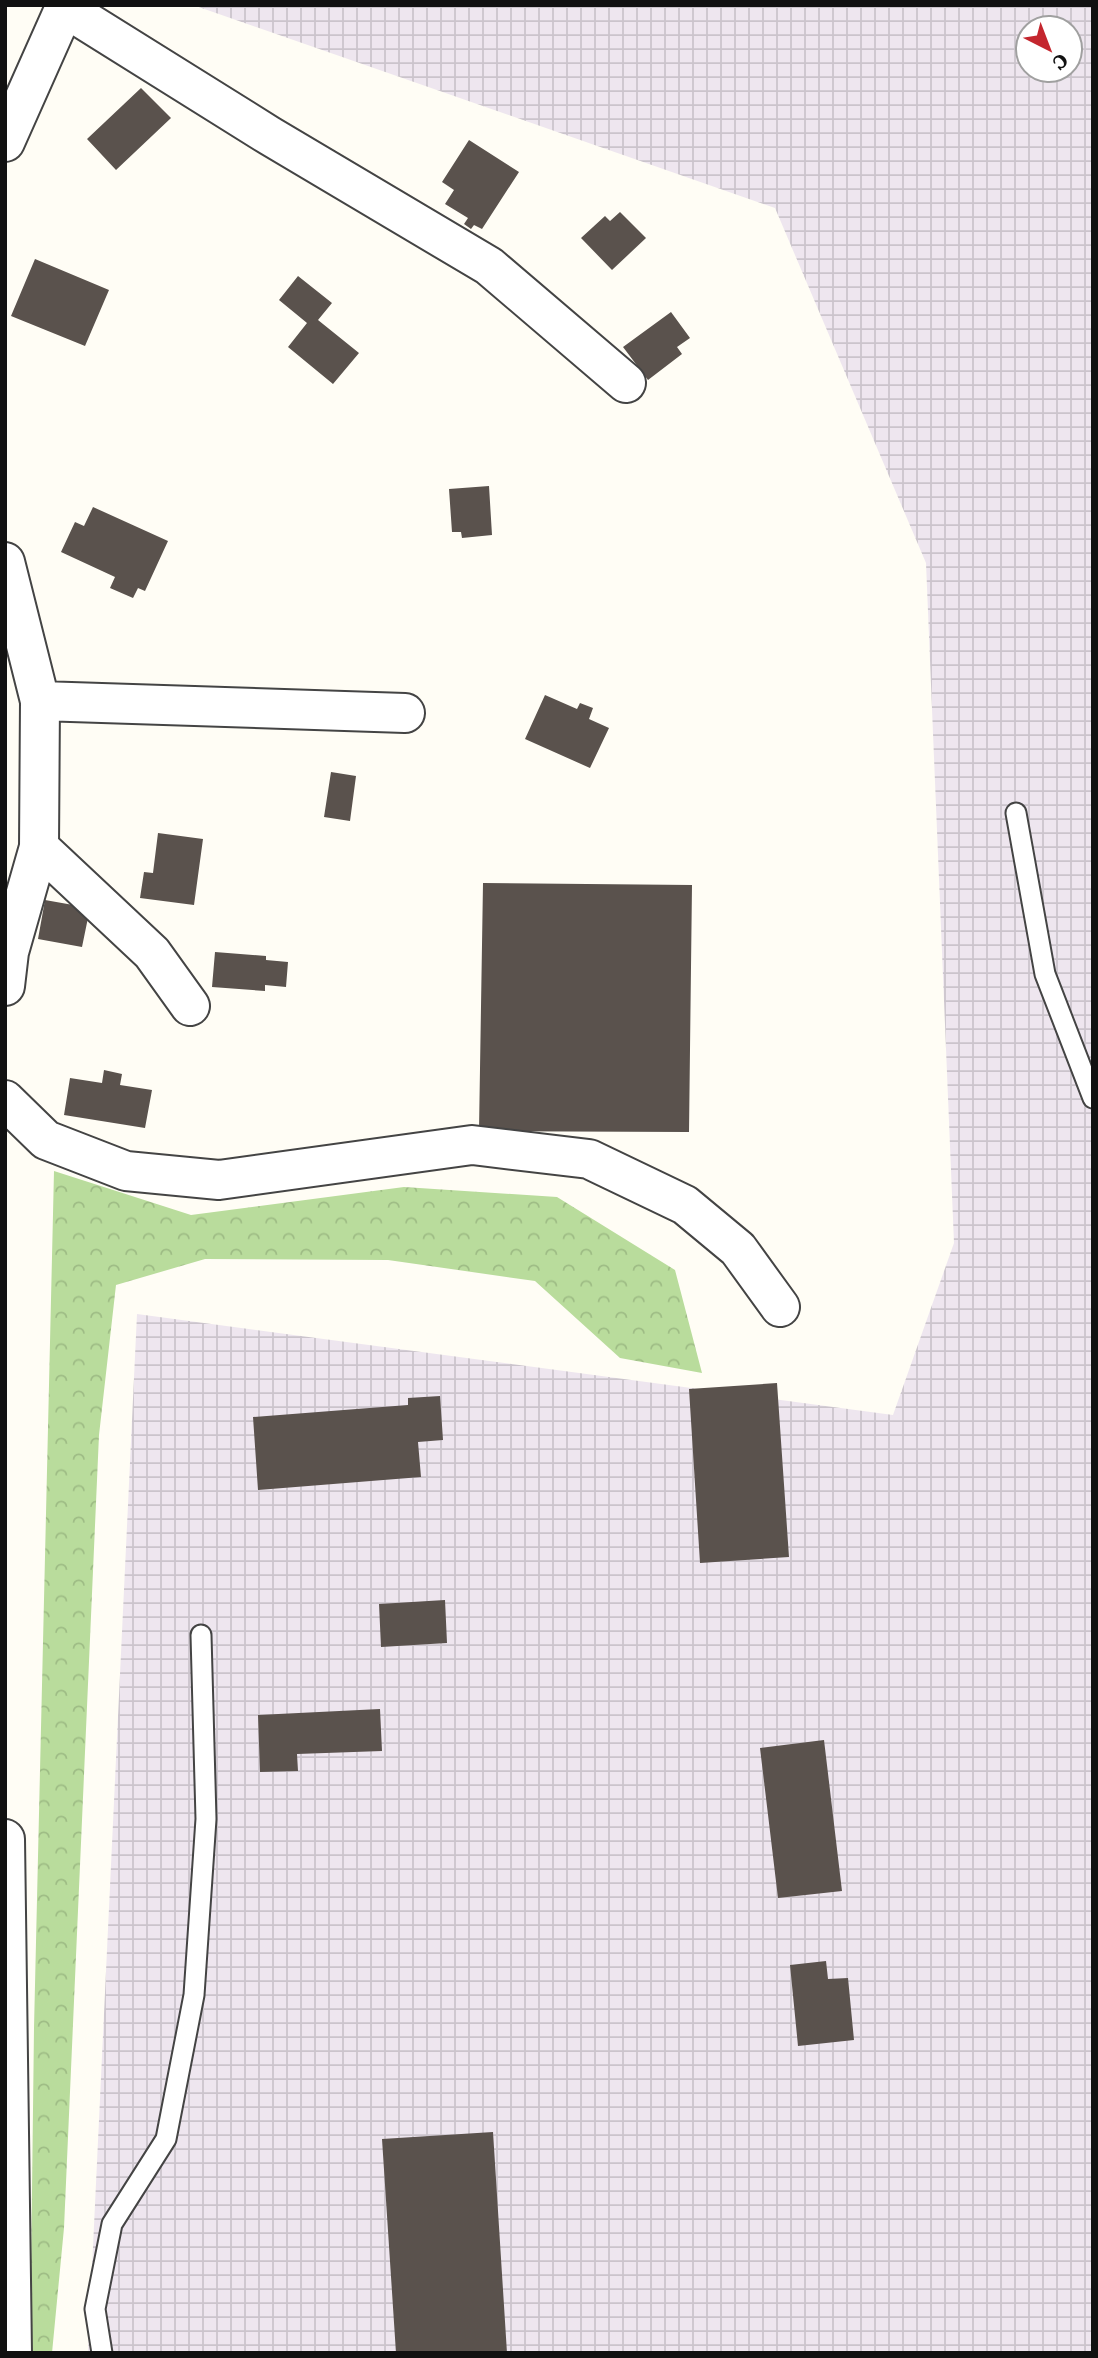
<svg xmlns="http://www.w3.org/2000/svg" width="1098" height="2358" font-family="'Roboto Serif',serif">
<style>
.industrial{fill:url(#industrial-grid);fill-rule:evenodd}
.forest{fill:url(#forest-crowns)}
.building{fill:#5a524d}
.lines{fill:none;stroke-linecap:round;stroke-linejoin:round}
.service-casing{stroke:#444;stroke-width:23}
.minor-casing{stroke:#444;stroke-width:42}
.service{stroke:#fff;stroke-width:19}
.minor{stroke:#fff;stroke-width:38}
</style>
<defs>
<pattern id="industrial-grid" width="8" height="8" patternUnits="userSpaceOnUse" patternTransform="scale(1.75)"><rect width="8" height="8" fill="#eee6ef"/><path d="M0 4h8M4 0v8" fill="none" stroke="#cbc4cc"/></pattern>
<pattern id="forest-crowns" width="20" height="18" patternUnits="userSpaceOnUse" patternTransform="scale(1.75)"><rect width="20" height="18" fill="#b9dc9c"/><path d="M2 6a3 3 0 1 1 6 0M12 15a3 3 0 1 1 6 0" fill="none" stroke="#9ebc85"/></pattern>
</defs>
<rect width="100%" height="100%" fill="#fffdf5"/>
<path class="industrial" d="M193 5H1093V2353H88L137 1314 893 1415 954 1243 926 563 775 208ZM1028 28H1070V70H1028Z"/>
<path class="forest" d="M54 1171 191 1215 404 1187 557 1197 675 1270 702 1373 620 1358 535 1281 388 1260 205 1259 116 1285 99 1435 64 2228 52 2353H30L34 2028Z"/>
<path class="building" d="M141 88 171 118 116 170 87 139Z
M469 140 519 172 482 229 474 225 471 229 464 224 468 218 445 204 454 190 442 182Z
M620 212 646 238 612 270 581 238 605 216 610 221Z
M35 259 109 290 85 346 11 316Z
M298 276 332 303 318 320 359 353 333 384 288 347 307 323 279 300Z
M671 312 690 338 677 347 682 354 648 380 623 347Z
M489 486 492 535 462 538 461 532H452L449 489Z
M93 507 168 541 145 591 138 588 133 598 110 588 115 577 61 552 75 522 84 526Z
M545 695 577 709 580 703 593 708 589 719 609 728 590 768 525 739Z
M331 772 356 776 350 821 324 817Z
M158 833 203 839 194 905 140 898 144 872 153 873Z
M483 883 692 885 689 1132 479 1131Z
M45 900 90 908 82 947 38 939Z
M215 952 266 956V960L288 962 286 987 265 985V991L212 987Z
M104 1070 122 1074 120 1085 152 1090 145 1128 64 1115 70 1078 102 1083Z
M777 1383 789 1557 700 1563 689 1389Z
M440 1396 443 1440 418 1442 421 1477 258 1490 253 1417 408 1405V1398Z
M445 1600 447 1643 381 1647 379 1604Z
M380 1709 382 1751 297 1754 298 1771 260 1772 258 1715Z
M824 1740 842 1891 778 1898 760 1748Z
M826 1961 828 1979 848 1978 854 2040 798 2046 790 1965Z
M493 2132 507 2353H396L382 2139Z"/>
<g class="lines">
<g class="service-casing">
<path id="service" d="M1016 813 1045 974 1093 1098
M102 2353 95 2309 112 2224 166 2139 194 1995 206 1819 201 1635"/>
</g>
<g class="minor-casing">
<path id="minor" d="M65 8 270 136 489 266 626 383
M5 142 66 5
M5 562 40 701 39 847 9 952 5 986
M40 701 405 713
M39 847 152 953 190 1006
M5 1100 46 1140 126 1171 219 1180 472 1145 589 1159 685 1205 738 1249 780 1307
M5 1839 12 2353"/>
</g>
<use href="#service" class="service"/>
<use href="#minor" class="minor"/>
</g>
<rect width="1098" height="2358" fill="none" stroke="#111111" stroke-width="14"/>
<g transform="translate(1049 49) rotate(138)"><circle r="33" fill="#ffffff" stroke="#a0a0a0" stroke-width="2"/>
<path d="M0-5L12 26L0 18L-12 26Z" fill="#c4262e"/>
<text y="-10" font-size="19" font-weight="bold" text-anchor="middle" fill="#111111">С</text>
</g>
</svg>
